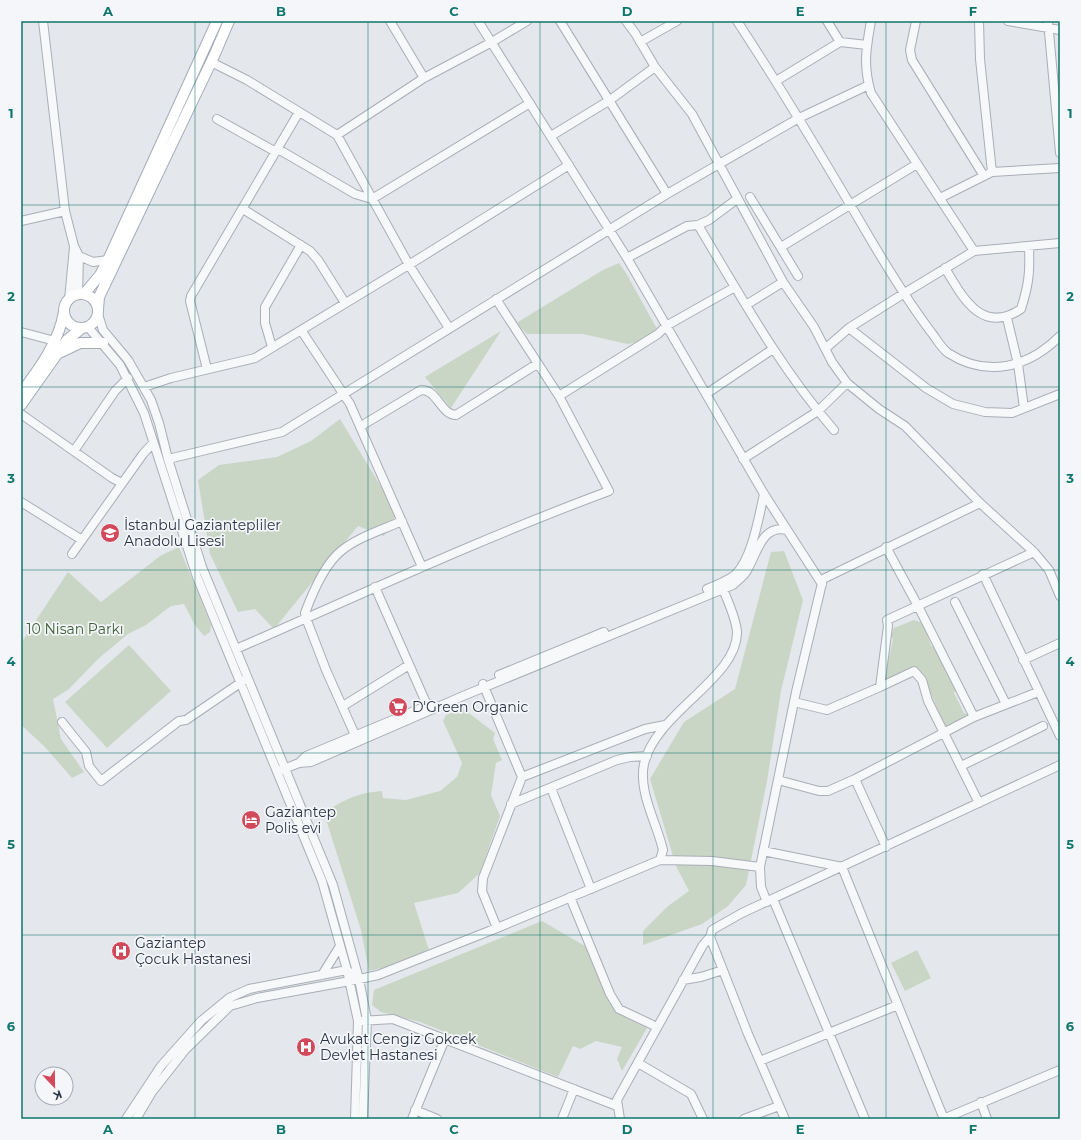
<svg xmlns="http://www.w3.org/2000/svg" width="1081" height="1140" font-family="Montserrat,sans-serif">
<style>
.green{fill:#c9d6c5}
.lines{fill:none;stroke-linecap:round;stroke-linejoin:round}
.minor-casing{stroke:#a9aeb7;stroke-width:10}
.major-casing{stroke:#a3abb8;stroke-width:12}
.minor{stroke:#f7f8fa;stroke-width:8}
.major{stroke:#fff;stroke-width:10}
.grid{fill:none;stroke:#0f766e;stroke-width:1;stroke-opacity:0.55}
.labels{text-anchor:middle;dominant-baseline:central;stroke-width:3.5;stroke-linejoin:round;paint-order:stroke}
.poi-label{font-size:14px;fill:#2b3445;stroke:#f4f6f9;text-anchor:start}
.park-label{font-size:14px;fill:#3f6138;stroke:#f4f6f9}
.neatline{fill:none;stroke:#0f766e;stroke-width:1.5}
.grid-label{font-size:13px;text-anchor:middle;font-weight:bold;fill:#0f766e}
</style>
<rect width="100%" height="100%" fill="#e4e7ec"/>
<path class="green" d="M619 263 626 273 657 329 641 342 627 344 583 334H527L519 326 518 322 603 270Z
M501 331 451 408 425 377Z
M340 419 397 513 384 536 358 526 274 629 255 609 238 612 210 554 198 480 219 465 277 457 311 441Z
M179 547 211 625 210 632 204 636 195 625 184 604 171 606 146 625 128 634 99 658 69 689 53 699 61 739 84 772 72 778 44 746 21 725V643L68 572 101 602 160 556Z
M784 551 803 600 781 691 767 781 746 885 728 906 702 924 643 945V931L668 906 689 891 676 866 650 779 684 722 735 689 771 552Z
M914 620 923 623 931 646 935 647 956 689 954 693 964 713 967 714 970 719 947 730 922 674 888 682 884 674 886 659 889 658 893 639 891 636 894 628Z
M129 645 171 691 107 748 65 702Z
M462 708 495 733 493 739 502 760 496 763 491 795 500 816 480 873 458 893 414 903 429 950 390 966 369 971 361 930 324 813C345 799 357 793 382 791L383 798 406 800 440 791 457 777 462 763 443 721 446 715Z
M542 921 585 946 617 1013 647 1028 622 1071 617 1059 622 1047 596 1041 580 1049 573 1046 558 1077 420 1022 381 1012 372 1005 374 990Z
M917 950 931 978 905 991 891 963Z"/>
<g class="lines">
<g class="minor-casing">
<path id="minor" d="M43 21 65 211 74 246 79 256 78 295
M390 21 424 78
M478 21 627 258 764 494 822 584
M560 21 667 194
M626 21 635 33 655 67 692 114 783 282 814 327 832 362 847 383 879 409 905 426 980 503
M737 21C783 91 826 163 868 235 888 269 907 300 931 332 936 338 941 348 948 353 987 378 1028 368 1060 336
M827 21 840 42
M871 21C866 49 863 66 871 93L974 251
M916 21 910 50 912 60 984 176
M979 21 980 59 992 172
M1008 21 1060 30
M1048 21 1060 153
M640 42 677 21
M211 62 247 80 337 135 409 265 449 328
M776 81 840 42 867 45
M217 119 276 152
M337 135 424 78 492 42 527 21
M551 136 610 100 655 67
M278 149 355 194 372 199 530 103
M750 197 798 276
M940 198 992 172 1060 168
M243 209 310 251 318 260 345 303
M21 221 65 211
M698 225C740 295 780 368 834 430
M781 247 917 164
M79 256 93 262 108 260
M627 258 687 226 698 225 709 220 737 199
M945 268C963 298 982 335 1021 309 1029 284 1030 272 1029 246
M69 300 74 247
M746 305 783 282
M98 314 103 330 128 360 151 400 159 423 168 459 202 567 333 885 359 979 367 1020 363 1119
M1007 318 1018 364 1024 408
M88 327 120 365 144 413 197 577 322 881 347 970 358 1021 355 1119
M849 328 926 388 953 404 985 412 1012 413 1060 394
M301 330 350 404 422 567
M21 332 55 341
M272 347 265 323V307L301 245
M826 348 849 328 903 294 974 251 1060 243
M207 369 190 301 191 296 299 112
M144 387 171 378 255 358 420 258 569 165
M706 394 773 349
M559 396 658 334 666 326 735 287
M21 414 112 478 122 483
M361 426 421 390C437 389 441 415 456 415L537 364
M74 451 115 391 128 378
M168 459 282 432 667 194 799 118 869 85
M743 459 818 411 847 383
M21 502 82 540
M886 547 918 606 974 717
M72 554 143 454 153 443
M983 574 1060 736
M375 587 427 705
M707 589C717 585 727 581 735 575 752 559 759 516 764 494
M955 602 1006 704
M236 649C360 595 482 538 609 491L559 396 496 299
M1023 660 1060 643
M499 675 604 632
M483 684 522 777
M880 687 914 671 922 680 928 701 979 803
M794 702 827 710 880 687 888 626 887 620 1034 552
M343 706 409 665
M62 722 86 752 89 766 101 781 179 721 186 720 246 679
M355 735 326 670 306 618 305 613C312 594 325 564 341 551 358 537 382 530 402 521
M299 763 306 756 431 704
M961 766 1043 726
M281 770 299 763 311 762 463 696 733 585C737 581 743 577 746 572 757 555 761 524 787 530
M855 779 886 847
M778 780 819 791H828L855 779 974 717 1038 692
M551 788 591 889
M511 804 617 760 630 757 647 756
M763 851 842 867 944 1119
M660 860 663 850C657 823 638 792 644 764 655 713 738 678 737 632 736 618 728 602 723 589
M570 897 610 994 619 1009 657 1027
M773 899 865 1119
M767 902 761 887 760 867 796 692 823 579 980 503 1034 552 1049 570 1060 596
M497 928 482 891 483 878 522 777 645 729 665 725
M710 937 748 1034 785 1119
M322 975 340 946
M683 980 701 977 723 970
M361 1021 393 1019 617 1106
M760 1061 898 1005
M638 1063 691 1094 703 1119
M981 1102 987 1119
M415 1110 437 1119
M126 1119 161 1066 201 1021 229 998 249 989 347 970 352 974
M136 1119 152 1092 185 1050 230 1006 257 998 350 981 378 975 497 928 660 860 712 861 760 867
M412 1119 445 1039
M562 1119 574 1089
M620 1119 617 1100 703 945 710 937 712 930 742 913 1060 765
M744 1119 779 1106
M943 1119 1060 1070"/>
</g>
<g class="major-casing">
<path id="major" d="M84 294 100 275 108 260 217 21
M64 311a17 17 0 1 1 34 0a17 17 0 1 1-34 0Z
M98 309 99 297 214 56 229 21
M59 353 80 343H103
M21 393C39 369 59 342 64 312
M21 405 67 340 82 328"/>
</g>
<use href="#minor" class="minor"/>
<use href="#major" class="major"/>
</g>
<path class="grid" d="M195 21V1119M368 21V1119M540 21V1119M713 21V1119M886 21V1119M21 205H1060M21 387H1060M21 570H1060M21 753H1060M21 935H1060"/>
<defs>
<g id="school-disc" transform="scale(1)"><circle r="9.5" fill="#d1495b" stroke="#f4f6f9"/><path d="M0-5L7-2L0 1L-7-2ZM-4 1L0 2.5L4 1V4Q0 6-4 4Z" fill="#fff"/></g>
<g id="supermarket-disc" transform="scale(1)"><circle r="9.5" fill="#d1495b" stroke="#f4f6f9"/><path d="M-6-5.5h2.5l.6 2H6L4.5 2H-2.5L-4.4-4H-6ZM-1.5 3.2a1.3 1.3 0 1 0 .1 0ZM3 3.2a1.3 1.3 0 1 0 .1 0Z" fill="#fff"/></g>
<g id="hotel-disc" transform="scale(1)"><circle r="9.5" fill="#d1495b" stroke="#f4f6f9"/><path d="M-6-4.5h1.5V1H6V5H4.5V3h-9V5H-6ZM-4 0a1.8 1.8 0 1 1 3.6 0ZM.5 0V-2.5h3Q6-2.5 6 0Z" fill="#fff"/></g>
<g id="hospital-disc" transform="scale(1)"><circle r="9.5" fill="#d1495b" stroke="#f4f6f9"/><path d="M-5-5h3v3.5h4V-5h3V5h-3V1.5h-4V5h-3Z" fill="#fff"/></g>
</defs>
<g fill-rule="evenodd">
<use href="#school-disc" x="110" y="533"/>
<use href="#supermarket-disc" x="398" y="707"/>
<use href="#hotel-disc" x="251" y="820"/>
<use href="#hospital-disc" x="121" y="951"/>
<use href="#hospital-disc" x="306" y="1047"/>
</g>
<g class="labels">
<g class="poi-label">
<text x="124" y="525">İstanbul Gaziantepliler<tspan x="124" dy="16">Anadolu Lisesi</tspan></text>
<text x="412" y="707">D'Green Organic</text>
<text x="265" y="812">Gaziantep<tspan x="265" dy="16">Polis evi</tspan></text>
<text x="135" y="943">Gaziantep<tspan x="135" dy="16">Çocuk Hastanesi</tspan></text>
<text x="320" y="1039">Avukat Cengiz Gokcek<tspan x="320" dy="16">Devlet Hastanesi</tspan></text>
</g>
<g class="park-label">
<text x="75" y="629">10 Nisan Parkı</text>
</g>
</g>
<rect width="1081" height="1140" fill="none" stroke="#f4f6f9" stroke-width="44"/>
<g transform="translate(54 1086) rotate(158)"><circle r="19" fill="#f4f6f9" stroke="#a4a8b1"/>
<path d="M0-3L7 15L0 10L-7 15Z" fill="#d1495b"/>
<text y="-6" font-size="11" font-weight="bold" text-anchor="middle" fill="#2b3445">K</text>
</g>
<rect x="22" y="22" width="1037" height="1096" class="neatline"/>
<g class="grid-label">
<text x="108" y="16">A</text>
<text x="281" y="16">B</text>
<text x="454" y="16">C</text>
<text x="627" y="16">D</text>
<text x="800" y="16">E</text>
<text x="973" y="16">F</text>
<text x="11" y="118">1</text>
<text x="1070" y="118">1</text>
<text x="11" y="301">2</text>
<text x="1070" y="301">2</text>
<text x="11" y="483">3</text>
<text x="1070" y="483">3</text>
<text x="11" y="666">4</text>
<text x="1070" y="666">4</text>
<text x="11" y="849">5</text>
<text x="1070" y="849">5</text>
<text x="11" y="1031">6</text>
<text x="1070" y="1031">6</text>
<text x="108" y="1134">A</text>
<text x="281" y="1134">B</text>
<text x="454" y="1134">C</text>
<text x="627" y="1134">D</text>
<text x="800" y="1134">E</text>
<text x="973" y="1134">F</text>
</g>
</svg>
